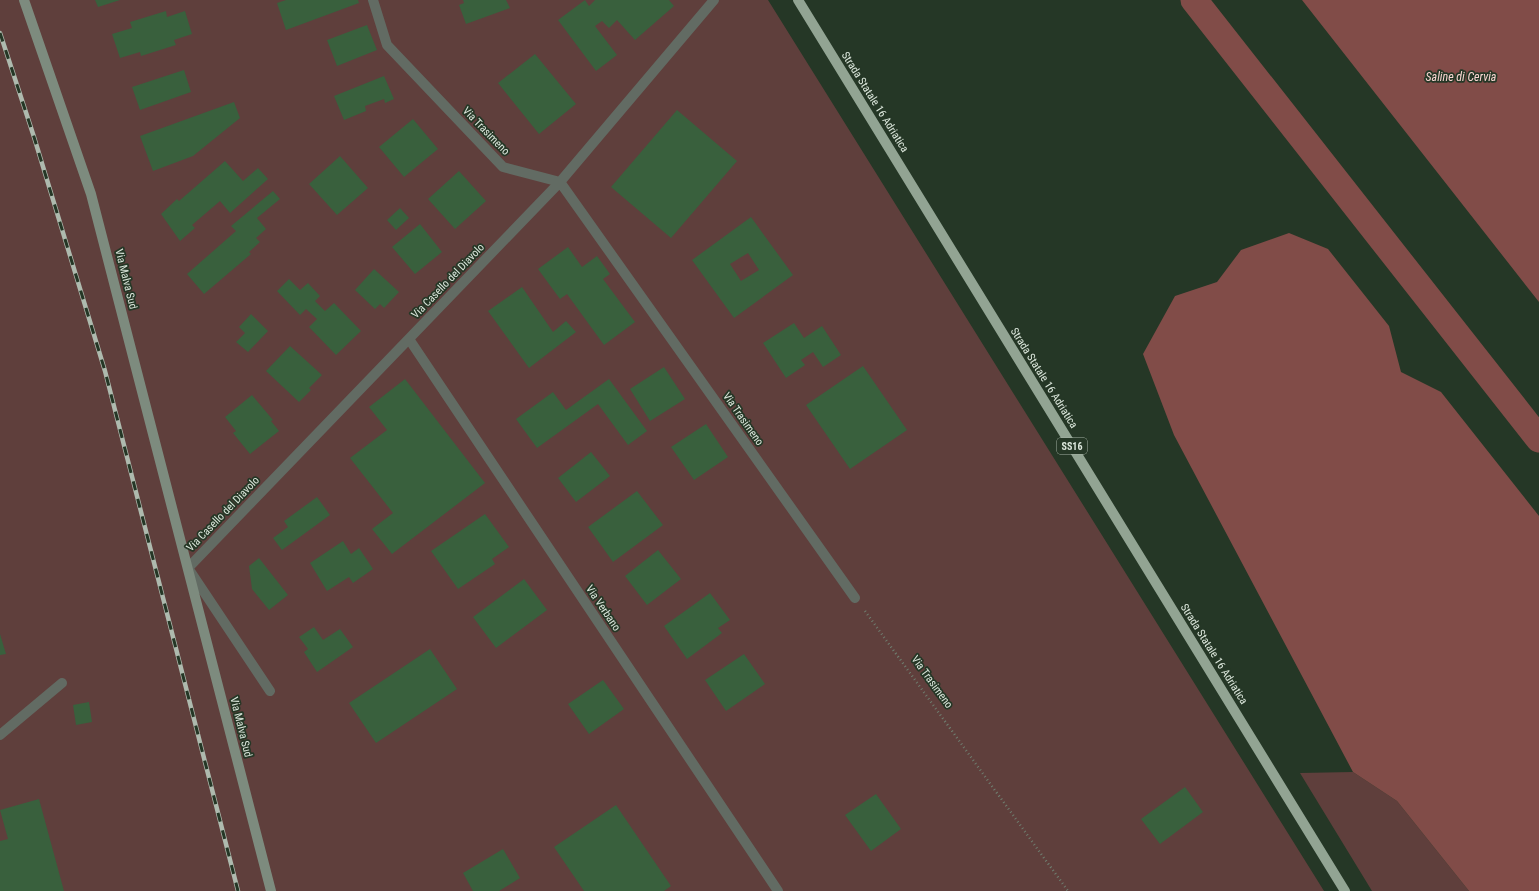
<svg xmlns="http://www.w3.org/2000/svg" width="1539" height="891" font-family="'Roboto Condensed',sans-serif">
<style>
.green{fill:#5f3f3c}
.water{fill:#814c48}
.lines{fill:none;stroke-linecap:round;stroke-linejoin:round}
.canal{stroke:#814c48;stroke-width:27}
.building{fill:#39603d;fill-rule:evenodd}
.path{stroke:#6f7e70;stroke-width:2.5;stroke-dasharray:1 3;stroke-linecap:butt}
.street{stroke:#626b63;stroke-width:10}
.secondary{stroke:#7d8b7e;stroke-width:10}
.primary{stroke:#92a493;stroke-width:10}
.rail-casing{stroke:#aebaae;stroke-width:4.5}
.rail{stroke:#253726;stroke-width:3;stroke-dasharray:9;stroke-linecap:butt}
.labels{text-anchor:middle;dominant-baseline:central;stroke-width:3.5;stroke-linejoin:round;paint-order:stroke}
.shield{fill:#253726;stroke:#a5b2a5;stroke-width:1}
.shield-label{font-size:10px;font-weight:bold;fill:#dce7dc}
.street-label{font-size:11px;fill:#dce7dc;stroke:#253726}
.water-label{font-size:12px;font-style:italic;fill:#fbd7d3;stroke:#253726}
</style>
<rect width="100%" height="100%" fill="#253726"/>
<path class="green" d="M0 0H768L1324 891H0Z
M1353 772 1397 801 1469 891H1372L1300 773Z"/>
<path class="water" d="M1302 0H1539V302Z
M1289 233 1328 249 1389 326 1401 372 1441 392 1539 516V891H1469L1397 801 1353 772 1174 435 1143 354 1175 296 1217 282 1241 250Z"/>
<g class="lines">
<path class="canal" d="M1194 0 1539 439"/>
</g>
<path class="building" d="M95 0H120L98 7Z
M286 0H358L359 3 286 30 277 3Z
M463 0H506L510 8 466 24 459 5 464 3Z
M585 0 589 6 595 0H669L674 6 635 40 617 20 609 28 602 21 595 26 617 55 596 71 558 20Z
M166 11 167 17 185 11 192 34 174 40 176 45 141 56 140 52 120 58 112 34 132 28 130 22Z
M367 25 377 50 337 66 327 40Z
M535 54 576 104 539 134 498 83Z
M184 70 191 92 140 110 132 87Z
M384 76 394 99 385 103 384 99 365 106 366 111 344 120 334 96Z
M234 102 240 118 193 156 153 171 140 136Z
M677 110 737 161 671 238 611 187Z
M413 119 438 149 404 177 379 147Z
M340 156 368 188 337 215 309 184Z
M225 161 243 181 258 168 268 179 230 213 220 201 192 225 195 228 180 241 161 214 177 199 179 201Z
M459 171 486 201 455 229 428 199Z
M273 191 280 199 257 218 266 229 256 238 260 242 249 252 251 254 204 294 187 274 236 231 231 226Z
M400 208 409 218 396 230 387 220Z
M751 217 793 275 734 318 692 260ZM748 253 759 270 741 281 730 264Z
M420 224 442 252 415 274 392 247Z
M568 247 582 267 597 256 610 274 603 279 635 322 604 345 567 294 560 299 538 269Z
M374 269 399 292 384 308 380 304 375 309 355 290Z
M289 279 300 290 308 283 320 296 315 301 325 311 334 303 361 331 336 355 309 327 317 319 306 309 300 315 277 291Z
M522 287 553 332 566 321 576 332 529 368 488 311Z
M251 314 268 331 248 352 236 342 245 333 239 327Z
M794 323 804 338 822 326 841 355 823 367 813 352 801 360 805 365 786 378 763 343Z
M290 346 322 375 309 388 311 390 299 402 266 371Z
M863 366 907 430 850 469 806 405Z
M664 367 685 399 650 421 630 389Z
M405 379 485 483 392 554 372 529 393 513 350 458 387 430 369 407Z
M609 379 647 431 628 445 598 404 537 448 516 419 553 392 566 410Z
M252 395 273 420 271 421 279 431 250 454 233 433 236 431 225 417Z
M706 424 728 457 694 480 671 447Z
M591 452 610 476 576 502 558 478Z
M637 491 663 525 613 562 588 527Z
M317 497 330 515 282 550 273 538 288 527 284 521Z
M485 514 509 547 492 559 495 564 458 589 431 551Z
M343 541 351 554 359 548 373 569 353 583 349 577 327 591 310 563Z
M658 550 681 579 647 605 625 576Z
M259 558 288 595 269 610 252 589 249 566Z
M524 579 547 610 496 648 473 617Z
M710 593 730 620 718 628 722 633 687 659 664 626Z
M314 627 323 640 340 629 353 647 317 672 304 652 308 649 299 637Z
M0 634 6 654 0 655Z
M430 649 457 689 376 743 349 703Z
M744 654 765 684 726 711 705 680Z
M603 680 624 709 589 734 568 704Z
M89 702 92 722 76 725 73 705Z
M1185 787 1203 812 1160 844 1141 819Z
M876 794 901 829 871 851 845 815Z
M39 799 64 891H0V841L8 839 0 810Z
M616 805 671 886 664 891H584L554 847Z
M503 849 520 878 499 891H473L463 873Z"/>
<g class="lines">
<path class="path" d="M865 611 1068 891"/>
<path class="street" d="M373 0 387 45 503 167 560 182 855 598
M409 339 778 891
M270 691 188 568 560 182 714 0
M0 735 62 683"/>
<path class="secondary" d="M24 0 91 194 271 891"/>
<path class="primary" d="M798 0 1345 891"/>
<g class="rail-casing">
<path id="rail" d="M0 33 34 137 105 371 238 891"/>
</g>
<use href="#rail" class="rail"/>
</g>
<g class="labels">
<rect class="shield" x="1057" y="438" width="30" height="16" rx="3"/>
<g class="shield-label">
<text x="1072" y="446">SS16</text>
</g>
<g class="street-label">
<text transform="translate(875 102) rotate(58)">Strada Statale 16 Adriatica</text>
<text transform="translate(486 131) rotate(46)">Via Trasimeno</text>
<text transform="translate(126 279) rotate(76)">Via Malva Sud</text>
<text transform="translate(448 281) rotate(-46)">Via Casello del Diavolo</text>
<text transform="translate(1044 378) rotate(58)">Strada Statale 16 Adriatica</text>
<text transform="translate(743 419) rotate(55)">Via Trasimeno</text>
<text transform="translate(223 514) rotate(-46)">Via Casello del Diavolo</text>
<text transform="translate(603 608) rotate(56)">Via Verbano</text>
<text transform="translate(1214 654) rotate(58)">Strada Statale 16 Adriatica</text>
<text transform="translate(932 682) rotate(54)">Via Trasimeno</text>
<text transform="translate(241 727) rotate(76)">Via Malva Sud</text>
</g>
<g class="water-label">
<text x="1461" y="77">Saline di Cervia</text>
</g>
</g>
</svg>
